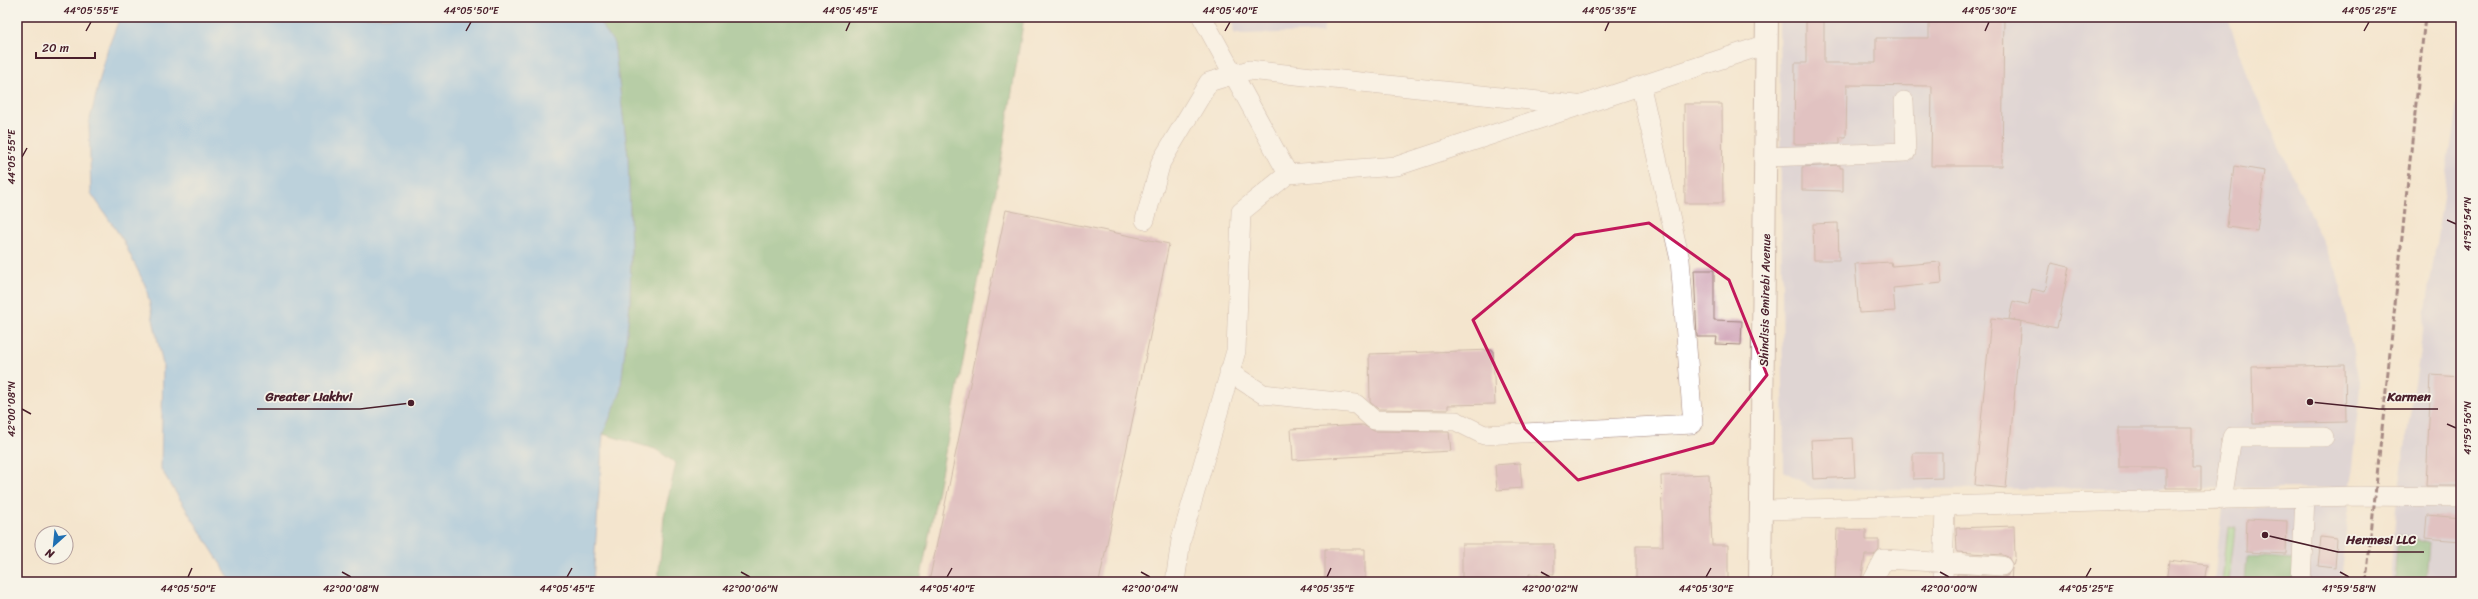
<svg xmlns="http://www.w3.org/2000/svg" width="2478" height="599" font-family="Sriracha,sans-serif">
<style>
.industrial{fill:#c5c0da}
.green{fill:#87cd87;stroke:#687659}
.forest{fill:#6db074;stroke:#5c6850}
.water{fill:#78b8ec;stroke:#616c8c}
.building{fill:#cb98b2}
.lines{fill:none;stroke-linecap:round;stroke-linejoin:round}
.minor-casing{stroke:#9f827c;stroke-width:20}
.major-casing{stroke:#9f827c;stroke-width:24}
.minor{stroke:#fff;stroke-width:19}
.major{stroke:#fff;stroke-width:22}
.rail{stroke:#4a1f2b;stroke-width:3;stroke-dasharray:6 3;stroke-linecap:butt}
.marked{fill:none;stroke:#c2185b;stroke-width:3;stroke-linejoin:round}
.ticks{fill:none;stroke:#4a1f2b;stroke-width:1.5}
.labels{text-anchor:middle;dominant-baseline:central;stroke-width:3.5;stroke-linejoin:round;paint-order:stroke}
.street-label{font-size:12px;fill:#4a1f2b;stroke:#f7f3e8}
.leader{fill:none;stroke:#4a1f2b;stroke-width:1.5}
.callout-dot{fill:#4a1f2b;stroke:#f7f3e8;stroke-width:1.5}
.callout-label{font-size:13px;text-anchor:middle;font-weight:bold;fill:#4a1f2b;stroke:#f7f3e8;stroke-width:3.5;stroke-linejoin:round;paint-order:stroke}
.neatline{fill:none;stroke:#4a1f2b;stroke-width:1.5}
.ticks-label{font-size:10px;text-anchor:middle;fill:#4a1f2b}
</style>
<rect width="100%" height="100%" fill="#f7f3e8"/>
<filter id="ink" filterUnits="userSpaceOnUse"><feTurbulence type="fractalNoise" baseFrequency=".025" numOctaves="2"/><feDisplacementMap in="SourceGraphic" scale="8" xChannelSelector="R" yChannelSelector="G"/><feConvolveMatrix kernelMatrix="1 2 1 2 8 2 1 2 1" color-interpolation-filters="sRGB"/></filter>
<filter id="wash" filterUnits="userSpaceOnUse"><feTurbulence type="fractalNoise" baseFrequency=".012" numOctaves="4" result="noise"/><feDisplacementMap in="SourceGraphic" scale="16" xChannelSelector="R" yChannelSelector="G"/><feGaussianBlur stdDeviation="0.9" result="paint"/><feColorMatrix in="noise" values="0 0 0 0 0 0 0 0 0 0 0 0 0 0 0 0 0 1.4 0 .05"/><feComposite in="paint" operator="in"/></filter>
<g filter="url(#wash)">
<rect width="100%" height="100%" fill="#f4e5ce"/>
<path class="industrial" d="M1232 17H1326L1323 32 1234 34Z
M1779 17H2228L2247 77 2337 272 2360 387 2350 488 1814 489 1784 471Z
M2461 79V582H2390L2396 508Z
M2349 505 2341 582H2214L2222 508Z"/>
<path class="green" d="M2228 527 2235 528 2229 582H2222Z"/>
<path class="forest" d="M596 17H1024L998 180 920 582H658L664 516 676 463 655 449 603 434 620 393 630 304 631 250 628 156 614 44Z
M2398 534 2429 542 2426 582H2394Z
M2247 556 2295 559 2294 582H2245Z"/>
<path class="water" d="M120 17H596L614 43 628 156 631 250 630 304 620 394 603 434 593 582H232L161 469 163 365 146 287 123 240 91 193 89 123 107 51Z"/>
<g id="blocks">
<path class="building" d="M1806 17H1824V63H1876V38H1929V17H2004L2002 166H1931L1932 86 1847 85 1846 137H1840V143L1794 144 1795 63H1806Z
M1684 104H1722L1723 203H1685Z
M1840 165V168H1843V191L1802 190V167Z
M2234 166 2265 171 2257 231 2227 227Z
M1006 210 1169 244 1099 582H929Z
M1838 223 1839 260H1814L1813 224Z
M1891 262 1892 266 1940 262 1942 283 1893 288 1895 311 1859 313 1855 264Z
M2051 263 2069 267 2057 328 2009 319 2013 301 2029 305 2032 289 2045 292Z
M1694 270H1714V320L1742 321 1741 345 1716 344 1717 337H1697Z
M1991 318 2021 321 2006 488 1975 485Z
M1493 350 1495 404 1448 405V410L1378 409 1370 402 1369 354Z
M2345 365 2346 422 2253 424 2252 367Z
M2431 375 2461 377V486H2426Z
M1363 425 1374 431 1449 432 1451 451 1293 460 1291 429Z
M2119 428H2192V468H2201V488H2166V468H2119Z
M1853 438 1855 477 1813 479 1811 440Z
M1913 453H1942V478L1913 479Z
M1520 463 1522 488 1497 490 1495 465Z
M1709 474 1712 545H1728V582H1636V546H1663L1661 476Z
M2427 515 2461 518V541L2425 538Z
M2247 519 2287 521 2286 554 2246 552Z
M2014 526 2015 557 2013 565 2008 557 2003 555 1957 552 1956 528Z
M1837 529 1866 530V540H1879V549L1874 555H1865L1861 582H1835Z
M2321 537 2337 539 2335 568 2318 566Z
M1462 544H1554V574H1529V582H1462Z
M1325 549H1365V582H1325Z
M2169 560 2207 565 2204 582H2166Z
M2012 568 2011 582H1957V574L2002 577 2007 576Z"/>
</g>
</g>
<g filter="url(#ink)">
<use href="#blocks" fill-opacity="0" stroke="#9f827c" stroke-width="1"/>
<g class="lines">
<g class="minor-casing">
<path id="minor" d="M1202 17 1288 174
M1767 157 1906 152 1904 101
M1145 220 1161 162 1209 82 1249 70 1576 105
M1229 372 1263 394 1356 404 1374 420 1456 421 1484 435 1693 424 1680 260 1641 87
M2222 500 2232 437H2324
M1762 510 2359 496 2461 497
M1175 582 1181 540 1236 351 1241 212 1288 174 1397 166 1767 44
M1872 582 1884 559 2002 566
M1943 582 1945 506
M2301 582 2305 498"/>
</g>
<g class="major-casing">
<path id="major" d="M1760 582 1767 17"/>
</g>
<use href="#minor" class="minor"/>
<use href="#major" class="major"/>
<path class="rail" d="M2366 582 2425 17"/>
</g>
</g>
<path d="M0 0H2478V599H0ZM1649 223 1729 280 1767 375 1713 443 1578 480 1525 429 1473 320 1575 235Z" fill="#f4e5ce" fill-opacity=".55" fill-rule="evenodd"/>
<path class="marked" d="M1649 223 1729 280 1767 375 1713 443 1578 480 1525 429 1473 320 1575 235Z"/>
<path class="ticks" d="M86 31 91 22M466 31 471 22M846 31 850 22M1225 31 1230 22M1605 31 1609 22M1985 31 1989 22M2364 31 2369 22M22 157 27 148M2447 220 2456 224M22 409 31 414M2447 424 2456 428M342 572 351 577M741 572 750 577M1141 572 1150 577M1541 572 1550 577M1940 572 1949 577M2340 572 2349 577M188 577 192 568M567 577 572 568M947 577 952 568M1327 577 1331 568M1706 577 1711 568M2086 577 2091 568"/>
<g class="labels">
<g class="street-label">
<text transform="translate(1765 300) rotate(-89)">Shindisis Gmirebi Avenue</text>
</g>
</g>
<path class="leader" d="M2310 402L2379 409H2438M411 403L360 409H257M2265 535L2338 552H2424"/>
<g class="callout-dot">
<circle cx="2310" cy="402" r="4"/>
<circle cx="411" cy="403" r="4"/>
<circle cx="2265" cy="535" r="4"/>
</g>
<g class="callout-label">
<text x="2409" y="401">Karmen</text>
<text x="309" y="401">Greater Liakhvi</text>
<text x="2381" y="544">Hermesi LLC</text>
</g>
<rect width="2478" height="599" fill="none" stroke="#f7f3e8" stroke-width="44"/>
<g transform="translate(54 545) rotate(207)"><circle r="19" fill="#f7f3e8" stroke="#b29e9c"/>
<path d="M0-3L7 15L0 10L-7 15Z" fill="#1f6fb2"/>
<text y="-6" font-size="11" font-weight="bold" text-anchor="middle" fill="#4a1f2b">N</text>
</g>
<path d="M36 52v6h59v-6" fill="none" stroke="#4a1f2b" stroke-width="2"/>
<text x="42" y="52" font-size="12" fill="#4a1f2b" stroke="#f7f3e8" stroke-width="3" paint-order="stroke">20 m</text>
<rect x="22" y="22" width="2434" height="555" class="neatline"/>
<g class="ticks-label">
<text x="91" y="14">44°05'55"E</text>
<text x="471" y="14">44°05'50"E</text>
<text x="850" y="14">44°05'45"E</text>
<text x="1230" y="14">44°05'40"E</text>
<text x="1609" y="14">44°05'35"E</text>
<text x="1989" y="14">44°05'30"E</text>
<text x="2369" y="14">44°05'25"E</text>
<text transform="translate(11 157) rotate(-90)" y="4">44°05'55"E</text>
<text transform="translate(2467 224) rotate(-90)" y="4">41°59'54"N</text>
<text transform="translate(11 409) rotate(-90)" y="4">42°00'08"N</text>
<text transform="translate(2467 428) rotate(-90)" y="4">41°59'56"N</text>
<text x="188" y="592">44°05'50"E</text>
<text x="351" y="592">42°00'08"N</text>
<text x="567" y="592">44°05'45"E</text>
<text x="750" y="592">42°00'06"N</text>
<text x="947" y="592">44°05'40"E</text>
<text x="1150" y="592">42°00'04"N</text>
<text x="1327" y="592">44°05'35"E</text>
<text x="1550" y="592">42°00'02"N</text>
<text x="1706" y="592">44°05'30"E</text>
<text x="1949" y="592">42°00'00"N</text>
<text x="2086" y="592">44°05'25"E</text>
<text x="2349" y="592">41°59'58"N</text>
</g>
</svg>
